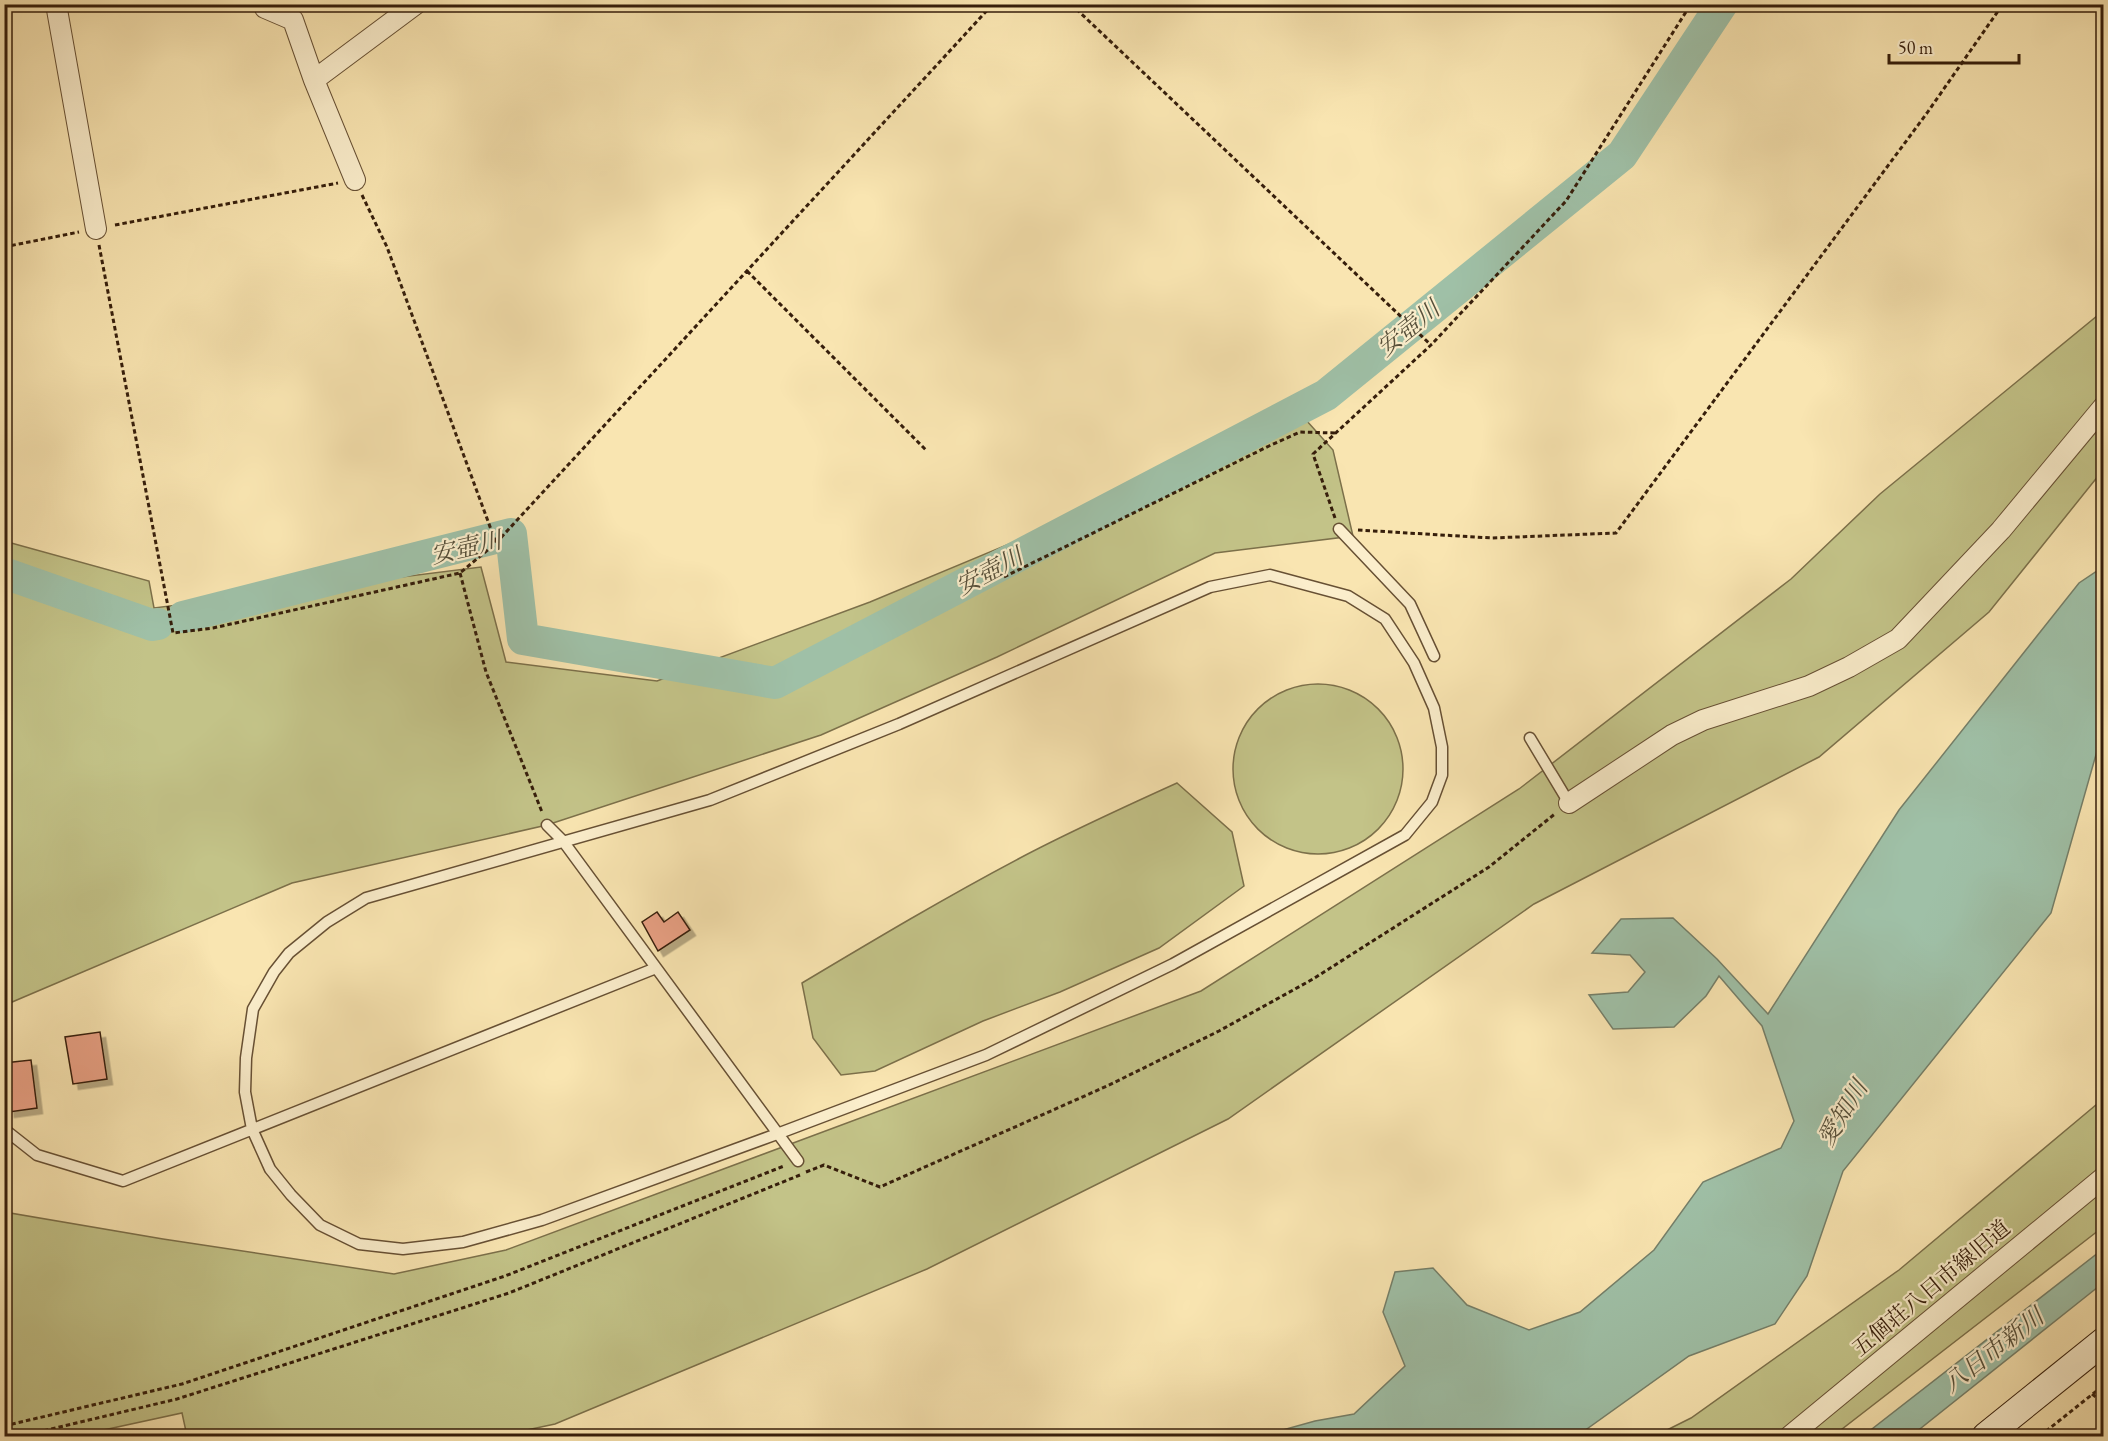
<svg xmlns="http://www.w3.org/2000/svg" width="2108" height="1441" font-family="'EB Garamond','Noto Serif JP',serif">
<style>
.green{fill:#c3c388;stroke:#7c704a;stroke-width:1.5}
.water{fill:#9fc0a7;stroke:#757f69;stroke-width:1.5}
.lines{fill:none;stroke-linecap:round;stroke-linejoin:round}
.river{stroke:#9fc0a7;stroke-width:32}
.building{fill:#eaa185;stroke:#361e0b;stroke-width:1.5;filter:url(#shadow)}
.service-casing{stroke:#675034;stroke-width:13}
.minor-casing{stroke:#675034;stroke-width:22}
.secondary-casing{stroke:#361e0b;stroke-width:29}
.path{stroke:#361e0b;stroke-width:3;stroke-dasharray:4.5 3;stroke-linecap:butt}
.service{stroke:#fbeecc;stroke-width:10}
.minor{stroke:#fbeecc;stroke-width:20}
.secondary{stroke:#fbeecc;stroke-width:27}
.labels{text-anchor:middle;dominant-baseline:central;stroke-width:4.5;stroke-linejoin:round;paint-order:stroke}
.street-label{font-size:22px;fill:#361e0b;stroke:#fbeecc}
.water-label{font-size:24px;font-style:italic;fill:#564f3a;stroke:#fbeecc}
</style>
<defs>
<filter id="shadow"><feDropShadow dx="5.5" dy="5.5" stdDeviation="0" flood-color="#0004"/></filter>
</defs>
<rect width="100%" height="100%" fill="#f9e5b1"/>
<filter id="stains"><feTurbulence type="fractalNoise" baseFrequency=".00333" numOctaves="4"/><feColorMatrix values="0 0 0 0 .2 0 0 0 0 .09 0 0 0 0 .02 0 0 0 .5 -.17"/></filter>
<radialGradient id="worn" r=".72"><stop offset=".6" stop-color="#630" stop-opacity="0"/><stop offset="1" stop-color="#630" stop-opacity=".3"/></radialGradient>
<path class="green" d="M2103 311V470L1989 612 1819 757 1534 904 1228 1119 927 1269 555 1424 499 1436H187L182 1413 76 1436H5L4 1212 163 1239 394 1274 506 1250 1201 991 1519 789 1791 579 1880 494Z
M1306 420 1333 450 1353 536 1215 553 997 657 821 735 547 825 292 883 5 1005 4 541 149 581 154 608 481 567 506 662 657 681 870 602Z
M1233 769a85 85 0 1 1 170 0a85 85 0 1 1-170 0Z
M1177 783 1232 832 1244 886 1159 948 1060 992 983 1021 875 1071 841 1075 813 1038 802 983C874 940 946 897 1020 858 1071 831 1124 807 1177 783Z
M2103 1099V1227L1833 1436H1655L1691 1418 1899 1270Z"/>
<path class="water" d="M2103 567V730L2051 913 1843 1171 1807 1276 1775 1324 1689 1356 1577 1436H1261L1315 1421 1354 1414 1405 1366 1383 1312 1395 1272 1433 1268 1467 1305 1529 1330 1580 1312 1654 1250 1703 1182 1781 1148 1794 1121 1762 1026 1719 976 1706 996 1674 1027 1613 1029 1589 995 1628 992 1645 972 1630 955 1592 953 1621 919 1673 918 1717 959 1768 1014 1899 810 2079 583Z
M2103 1249V1283L1911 1436H1863Z"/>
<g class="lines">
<path class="river" d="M4 573 152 625 158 624
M183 617 511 534 523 639 775 683 1326 395 1622 155 1722 4"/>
</g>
<path class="building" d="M657 912 664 922 678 912 690 930 658 951 642 922Z
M100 1032 107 1079 73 1084 65 1037Z
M31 1060 37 1108 9 1112 4 1063Z"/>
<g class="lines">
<g class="service-casing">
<path id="service" d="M1339 529 1410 604 1434 656
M1270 575 1348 596 1385 619 1414 663 1434 708 1442 747V775L1432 802 1405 835 1173 964 986 1055 777 1134 542 1220 463 1242 403 1249 359 1244 320 1225 291 1195 270 1169 252 1129 245 1092 246 1058 253 1009 274 972 289 953 327 922 366 898 710 800 899 724 1210 587Z
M1530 738 1569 803
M547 825 563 841 798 1161
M4 1129 37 1155 123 1181 656 968"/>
</g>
<g class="minor-casing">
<path id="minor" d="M56 4 96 229
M264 4 265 8 293 20 314 80
M355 180 314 80 416 4
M1569 803 1672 735 1703 720 1809 686 1849 667 1898 639 2001 530 2104 406
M1790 1436 2104 1177"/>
</g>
<g class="secondary-casing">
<path id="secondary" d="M1986 1436 2104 1341"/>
</g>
<path class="path" d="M1071 4 1431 345
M362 195 387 247 496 543
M115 225 338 183
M99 245 173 633 213 628 460 573 496 543 993 4
M4 247 79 232
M747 271 927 451
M1335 518 1313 454 1431 345 1566 201 1691 4
M1358 530 1492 538 1616 533 1927 113 2003 4
M460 573 486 672 542 812
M1004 577 1269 446 1300 432 1335 433
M806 1172 824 1165 880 1187 1107 1086 1219 1031 1313 979 1489 867 1556 813
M2092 1394 2104 1403
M4 1426 182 1384 505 1276 784 1166
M22 1436 177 1399 509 1293 800 1175
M2040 1436 2104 1385"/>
<use href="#service" class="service"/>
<use href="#minor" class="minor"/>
<use href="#secondary" class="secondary"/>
</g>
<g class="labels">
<g class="street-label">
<text transform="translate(1931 1288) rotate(-40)">五個荘八日市線旧道</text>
</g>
<g class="water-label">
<text transform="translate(1408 328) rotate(-39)">安壺川</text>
<text transform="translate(466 547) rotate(-13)">安壺川</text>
<text transform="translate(989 571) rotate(-28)">安壺川</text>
<text transform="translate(1842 1113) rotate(-58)">愛知川</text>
<text transform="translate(1993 1350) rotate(-38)">八日市新川</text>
</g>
</g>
<rect width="2108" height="1441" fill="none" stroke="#f9e5b1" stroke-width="24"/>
<rect x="6" y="6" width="2096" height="1429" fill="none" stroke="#361e0b" stroke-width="3"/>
<rect x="12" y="12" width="2084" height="1417" fill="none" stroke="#361e0b" stroke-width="1.5"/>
<path d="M1889 54v9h130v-9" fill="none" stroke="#361e0b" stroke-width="3"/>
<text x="1898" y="54" font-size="18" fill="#361e0b" stroke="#fbeecc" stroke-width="4.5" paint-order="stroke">50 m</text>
<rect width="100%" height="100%" filter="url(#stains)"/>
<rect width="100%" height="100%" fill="url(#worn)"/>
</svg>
